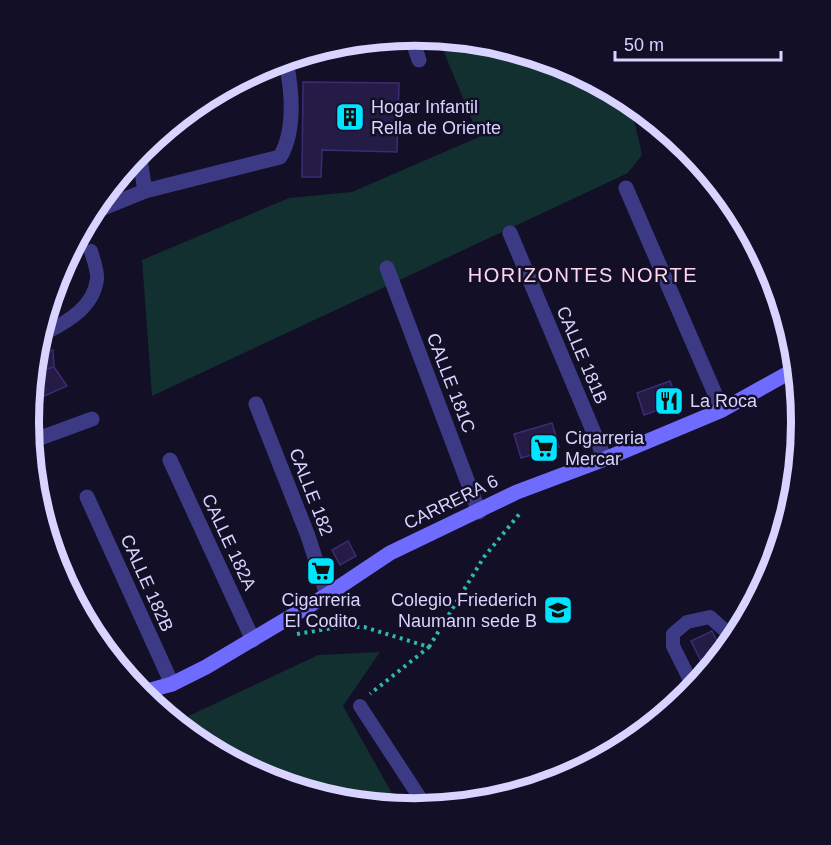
<svg xmlns="http://www.w3.org/2000/svg" width="831" height="845" font-family="Arial,sans-serif">
<style>
.green{fill:#12302f}
.building{fill:#241b47;stroke:#3b2d73;stroke-width:1.5}
.lines{fill:none;stroke-linecap:round;stroke-linejoin:round}
.path{stroke:#2fb8b0;stroke-width:4;stroke-dasharray:3 4.5;stroke-linecap:butt}
.lane{stroke:#3d3a85;stroke-width:14}
.street{stroke:#3d3a85;stroke-width:15}
.secondary{stroke:#6f6bff;stroke-width:15}
.labels{text-anchor:middle;dominant-baseline:central;stroke-width:5;stroke-linejoin:round;paint-order:stroke}
.poi-label{font-size:18px;fill:#d9d4ff;stroke:#130f26;text-anchor:start}
.street-label{font-size:18px;fill:#d9d4ff;stroke:#130f26}
.neighbourhood-label{font-size:20px;letter-spacing:1.5px;fill:#ffd6f0;stroke:#130f26}
.rim{fill:none;stroke:#d9d4ff;stroke-width:8}
</style>
<rect width="100%" height="100%" fill="#130f26"/>
<path class="green" d="M439 40 564 65 632 111 642 155 628 173 152 396 142 260 289 198 352 192 479 137Z
M380 652 343 706 399 806 267 780 178 721 318 655Z"/>
<path class="building" d="M303 82 399 83 397 152 322 150 321 177H302Z
M53 350 54 367 39 371 42 353Z
M54 367 67 386 33 401 39 371Z
M670 381 678 403 644 415 637 393Z
M552 423 559 447 521 458 514 434Z
M348 541 356 556 340 565 332 550Z
M712 631 721 649 706 671 691 641Z"/>
<g class="lines">
<path class="path" d="M297 634 338 627H364L429 647 370 694
M429 647 484 557 521 512"/>
<path class="lane" d="M47 332C69 321 94 306 97 279 98 271 93 259 91 251
M694 688 673 646V634L687 622 710 617 730 635
M360 706 426 807"/>
<path class="street" d="M411 36 419 60
M139 153 145 191
M626 188 722 410
M103 208 145 191 280 157C296 130 292 91 286 61
M510 233 605 459
M387 268 479 512
M256 404 308 536 327 595
M32 441 92 419
M170 460 253 640
M87 497 172 684"/>
<path class="secondary" d="M140 693 172 684 206 667 327 595 390 553 517 492 605 459 722 410 792 371"/>
</g>
<defs>
<g id="building-square" transform="scale(1.5)"><rect x="-9" y="-9" width="18" height="18" rx="4" fill="#00e5ff" stroke="#130f26"/><path d="M-4-6H4V6H1V3H-1V6H-4ZM-2.5-4.3h1.7v1.8h-1.7ZM.8-4.3h1.7v1.8H.8ZM-2.5-1h1.7V.8h-1.7ZM.8-1h1.7V.8H.8Z" fill="#111"/></g>
<g id="restaurant-square" transform="scale(1.5)"><rect x="-9" y="-9" width="18" height="18" rx="4" fill="#00e5ff" stroke="#130f26"/><path d="M-5-6h1v4h1v-4h1v4h1v-4h1v5L-1.5 .5V6h-2V.5L-5-1ZM5-6V6H3V1.5H1.5Q1.5-4 5-6Z" fill="#111"/></g>
<g id="supermarket-square" transform="scale(1.5)"><rect x="-9" y="-9" width="18" height="18" rx="4" fill="#00e5ff" stroke="#130f26"/><path d="M-6-5.5h2.5l.6 2H6L4.5 2H-2.5L-4.4-4H-6ZM-1.5 3.2a1.3 1.3 0 1 0 .1 0ZM3 3.2a1.3 1.3 0 1 0 .1 0Z" fill="#111"/></g>
<g id="school-square" transform="scale(1.5)"><rect x="-9" y="-9" width="18" height="18" rx="4" fill="#00e5ff" stroke="#130f26"/><path d="M0-5L7-2L0 1L-7-2ZM-4 1L0 2.5L4 1V4Q0 6-4 4Z" fill="#111"/></g>
</defs>
<g fill-rule="evenodd">
<use href="#building-square" x="350" y="117"/>
<use href="#restaurant-square" x="669" y="401"/>
<use href="#supermarket-square" x="544" y="448"/>
<use href="#supermarket-square" x="321" y="571"/>
<use href="#school-square" x="558" y="610"/>
</g>
<g class="labels">
<g class="poi-label">
<text x="371" y="107">Hogar Infantil<tspan x="371" dy="21">Rella de Oriente</tspan></text>
<text x="690" y="401">La Roca</text>
<text x="565" y="438">Cigarreria<tspan x="565" dy="21">Mercar</tspan></text>
<text x="321" y="600" text-anchor="middle">Cigarreria<tspan x="321" dy="21">El Codito</tspan></text>
<text x="537" y="600" text-anchor="end">Colegio Friederich<tspan x="537" dy="21">Naumann sede B</tspan></text>
</g>
<g class="street-label">
<text transform="translate(582 355) rotate(67)">CALLE 181B</text>
<text transform="translate(451 383) rotate(69)">CALLE 181C</text>
<text transform="translate(311 492) rotate(69)">CALLE 182</text>
<text transform="translate(451 502) rotate(-26)">CARRERA 6</text>
<text transform="translate(229 542) rotate(65)">CALLE 182A</text>
<text transform="translate(147 583) rotate(66)">CALLE 182B</text>
</g>
<g class="neighbourhood-label">
<text x="583" y="275">HORIZONTES NORTE</text>
</g>
</g>
<path d="M0 0H831V845H0ZM39 422a376 376 0 1 1 752 0a376 376 0 1 1-752 0Z" fill="#130f26" fill-rule="evenodd"/>
<path class="rim" d="M39 422a376 376 0 1 1 752 0a376 376 0 1 1-752 0Z"/>
<path d="M615 51v9h166v-9" fill="none" stroke="#d9d4ff" stroke-width="3"/>
<text x="624" y="51" font-size="18" fill="#d9d4ff" stroke="#130f26" stroke-width="4.5" paint-order="stroke">50 m</text>
</svg>
